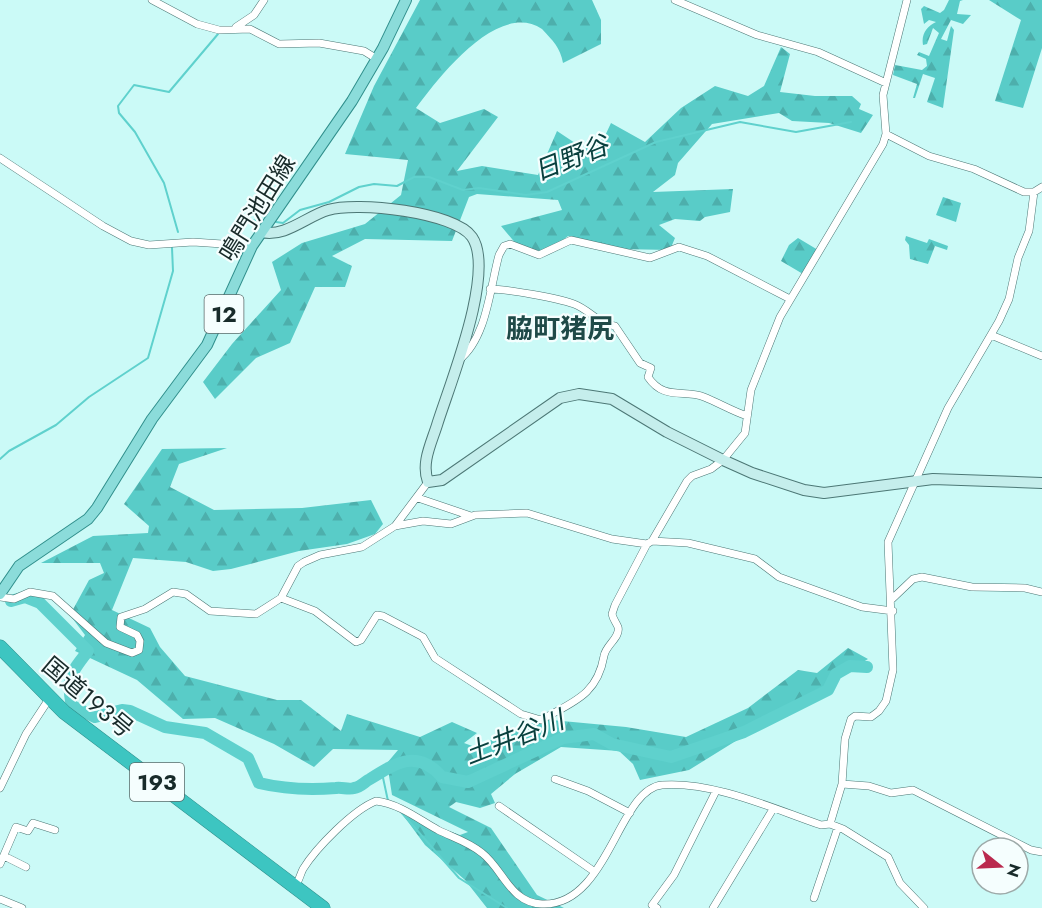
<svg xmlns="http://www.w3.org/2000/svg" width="1042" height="908" font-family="Jost,'Noto Sans JP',sans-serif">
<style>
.forest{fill:url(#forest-firs)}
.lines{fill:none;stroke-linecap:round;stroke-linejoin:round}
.stream{stroke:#5fd1cd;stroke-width:2}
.river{stroke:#5fd1cd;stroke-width:12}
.street-casing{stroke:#4c7775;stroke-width:8}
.secondary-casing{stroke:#4c7775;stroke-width:12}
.primary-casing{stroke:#308f8c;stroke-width:12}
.highway-casing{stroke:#308f8c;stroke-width:15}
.street{stroke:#fff;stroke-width:7}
.secondary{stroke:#c5eeec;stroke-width:10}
.primary{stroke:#8bdcda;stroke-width:10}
.highway{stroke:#3dc5c1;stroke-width:14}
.labels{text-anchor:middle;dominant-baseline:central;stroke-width:4.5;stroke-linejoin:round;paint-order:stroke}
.shield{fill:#f5fefe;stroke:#5a6a6a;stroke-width:1.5}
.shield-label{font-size:22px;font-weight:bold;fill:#182b2a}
.street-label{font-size:24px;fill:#182b2a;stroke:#f5fefe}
.water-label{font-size:26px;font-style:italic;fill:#09403e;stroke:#f5fefe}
.quarter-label{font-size:27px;font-weight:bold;fill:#1f4a48;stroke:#f5fefe}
</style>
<defs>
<pattern id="forest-firs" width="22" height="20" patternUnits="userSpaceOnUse" patternTransform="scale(1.5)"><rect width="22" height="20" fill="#59ccc8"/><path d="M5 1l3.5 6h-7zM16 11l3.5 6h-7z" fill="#4dafac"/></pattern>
</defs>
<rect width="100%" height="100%" fill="#cbfaf7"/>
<path class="forest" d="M420 0H592L601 20V44L563 63C560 47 553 41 542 29 498 0 439 77 416 108L440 123 484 109 498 117 457 171 482 166 538 175 557 131 584 149 604 138 611 123 645 142 681 108 715 86 748 96 764 86 781 47 790 54 780 92 815 96H852L861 104 859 109 873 115 861 133 829 123 792 121 779 113 712 124 678 163 675 175 653 192 733 189 730 212 705 217 700 221 675 219 659 225 675 238 670 250 619 249 568 236 547 253 517 245 501 226 562 210 558 200 477 194 469 197 452 241 365 239 332 256 352 266 345 287H315L290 343 256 358 215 399 203 382 232 344 281 290 272 262 302 243 365 224 401 195 408 160 345 154 374 86Z
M949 0H963L960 1 957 14 971 15 963 24 951 20 941 39 947 41 951 26 954 30 943 108 927 102 935 78 923 74 915 98H913L917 84 893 75 895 65 922 70 927 66 926 59 917 55 919 52 929 56 939 33 933 28 927 44 923 45C921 34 927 26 936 22L929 20 924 24 921 9 924 6 940 13 944 10Z
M989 0H1042V48L1023 108 995 101 1021 20Z
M943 197 961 203 956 222 936 215Z
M906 236 927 243 929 239 948 246 947 250 935 246 928 264 910 259 909 245 905 240Z
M798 238 818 250 803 274 781 261 789 245Z
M227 448 179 464 170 487 214 510 302 508 371 500 383 524 375 534 347 544 299 551 231 569 213 571 186 562 133 558 112 610 150 628 160 647 185 676 277 700H301L341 731 347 714 420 737 452 722 477 733 464 743 475 747 541 719 626 727 686 737 748 708 798 670 817 673 848 648 868 659 689 770 640 780 633 764 619 751 561 747 515 774 491 794 495 803 480 808 456 802 449 807 491 828 537 895 564 908H487L465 880 425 845 403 815 460 835 468 832 392 795 387 763 398 750 333 749 314 767 274 744 215 718 183 719 137 680 75 651 85 635 70 615 89 580 104 573 100 563H41L93 536 148 533 149 526 124 504 162 449Z"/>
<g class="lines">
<path class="stream" d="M247 220 262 221
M276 222 283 223 300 210 329 202 359 187 374 184 397 186 414 177H429L463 190 479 188 526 195 547 192 656 142 740 122 796 132 851 122
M178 232 164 183 135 132 119 113 118 106 134 85 169 92 218 34
M0 459 9 451 56 425 89 397 148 358 173 271 172 248
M382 773 388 801
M401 812 459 878 507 908"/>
<path class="river" d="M11 601 25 597 40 603 88 651C70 674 66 678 72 706L95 717 122 710 130 711 165 727 205 733 248 758 259 783C284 789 311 790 336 788 342 787 349 790 354 788 361 787 364 782 370 779 397 762 418 749 442 777L468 782 563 738 594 734 612 744 671 757 744 732 828 690 836 674 850 666 867 667"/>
<g class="street-casing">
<path id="street" d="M152 0 197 24 219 30 250 29 279 44 319 43 364 51 377 59
M675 0 757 35 818 52 886 83
M236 27 254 15 264 0
M886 134 929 156 974 169 1024 192H1034L1042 187
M0 158 103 226 131 241 149 245 193 242 252 246
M490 289C507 289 557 298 574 304 590 310 598 324 615 326L640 363 651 368 648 377C664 401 684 389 704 397 719 403 732 411 747 416
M991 335 1042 356
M459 360C487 338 490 287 499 255L504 246 510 244 539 255 571 240 650 258 679 247 707 256 790 299
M418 498 471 516
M395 526 428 482
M652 541 688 543 755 559 779 577 862 607 893 611
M0 597 14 599 30 592 53 596 106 643 132 653 139 650 140 641 137 635 120 627 121 617 145 609 173 592 186 594 210 611 256 614 281 598 298 566 304 562 320 555 362 547 395 526 423 521 451 524 475 515 527 513 612 539 647 544 652 541 687 481 692 476 711 469 723 460 745 433 751 390 780 317 883 144 886 134 883 95 907 0
M281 598 315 611 356 642 361 640 377 615 383 616 423 637 435 658 521 714 541 720C572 702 597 696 604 656 605 646 621 637 618 627 616 622 613 619 612 614L615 605 647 544
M892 599 913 579 922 577 972 587 1025 588 1042 592
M555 779 588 791 630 813
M842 784 869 786 891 793 913 790 1031 850 1042 852
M0 788 26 734 49 699
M499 806 595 872
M830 824 842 784 845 739 851 719 855 716 871 717 879 711 886 701 893 670 888 542 948 408 999 321 1009 299 1018 258 1029 231 1034 192
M4 856 26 867
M0 864 16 827 28 831 33 823 55 830
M295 886C299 881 300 875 303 869 316 848 353 810 376 801 400 804 418 819 438 830 452 837 469 842 482 853 503 869 510 903 542 904 608 907 618 789 662 785 713 781 774 809 821 825L830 824 843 829 888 857 900 883 924 908
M814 898 838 827
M0 899 22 908
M657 908 652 905 674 875 716 791
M713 908 773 809"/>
</g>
<g class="secondary-casing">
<path id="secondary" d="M261 232C285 238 307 216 328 210 356 201 455 212 472 237 496 272 449 386 437 425 431 444 421 463 428 482L442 480 560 398 579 394 612 399 667 432 723 460 752 473 804 490 824 493 933 479 1042 483"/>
</g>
<g class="primary-casing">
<path id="primary" d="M0 594 19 566 88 519 97 508 152 419 207 345 252 246 352 101 383 48 406 0"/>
</g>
<g class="highway-casing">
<path id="highway" d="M0 647 64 712 323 908"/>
</g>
<use href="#street" class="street"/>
<use href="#secondary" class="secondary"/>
<use href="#primary" class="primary"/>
<use href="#highway" class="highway"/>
</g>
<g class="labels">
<g class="shield">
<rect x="204.5" y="295" width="39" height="38" rx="4.5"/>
<rect x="130" y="763" width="54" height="38" rx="4.5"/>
</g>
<g class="shield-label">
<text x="224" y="314">12</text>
<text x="157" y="782">193</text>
</g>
<g class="street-label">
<text transform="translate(257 208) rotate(-58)">鳴門池田線</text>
<text transform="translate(88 697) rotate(40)">国道193号</text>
</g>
<g class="water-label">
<text transform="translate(571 158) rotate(-22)">日野谷</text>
<text transform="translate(514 737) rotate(-21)">土井谷川</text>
</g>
<g class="quarter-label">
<text x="560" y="328">脇町猪尻</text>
</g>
</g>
<g transform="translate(1000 866) rotate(108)"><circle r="28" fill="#f5fefe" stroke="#9daaa9" stroke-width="1.5"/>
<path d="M0-4.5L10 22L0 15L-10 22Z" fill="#ba294e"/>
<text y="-9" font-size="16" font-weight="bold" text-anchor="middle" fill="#182b2a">N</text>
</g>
</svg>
